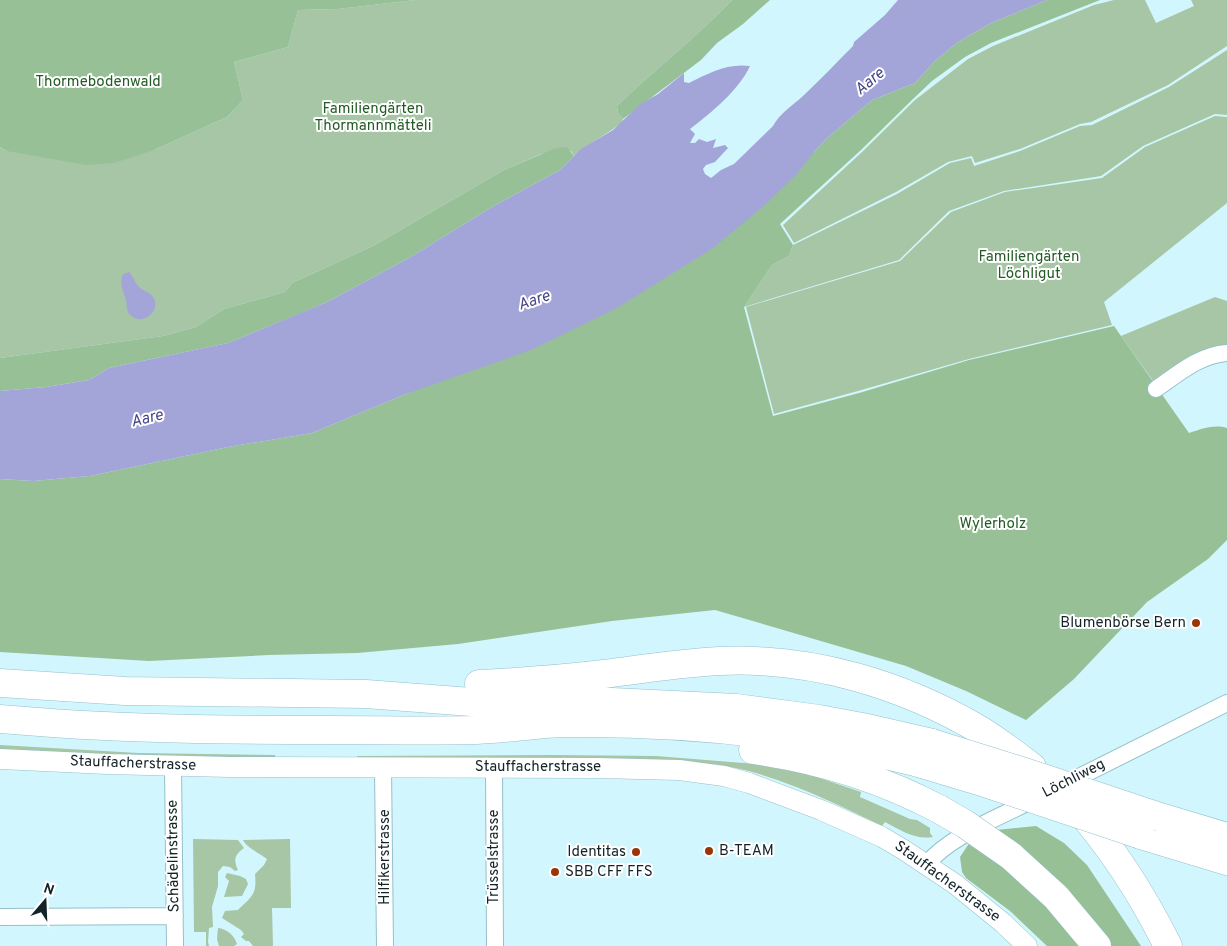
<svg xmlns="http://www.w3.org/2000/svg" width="1227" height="946" font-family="Overpass,sans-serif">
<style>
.green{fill:#a6c6a5}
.forest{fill:#97c096}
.water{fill:#a3a5d8}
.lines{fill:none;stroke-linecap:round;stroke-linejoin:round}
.minor-casing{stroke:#94c0ca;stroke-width:18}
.tertiary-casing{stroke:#94c0ca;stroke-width:21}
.motorway-casing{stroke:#94c0ca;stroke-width:29}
.minor{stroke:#fff;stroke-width:16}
.tertiary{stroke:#fff;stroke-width:20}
.motorway{stroke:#fff;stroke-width:28}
.motorway-bridge-casing{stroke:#94c0ca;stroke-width:29;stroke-linecap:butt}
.motorway-bridge{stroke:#fff;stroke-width:28}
.poi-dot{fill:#9a3506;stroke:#fff;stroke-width:2}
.labels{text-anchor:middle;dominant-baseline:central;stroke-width:4;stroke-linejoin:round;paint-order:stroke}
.park-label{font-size:15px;fill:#225b24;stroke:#fff}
.poi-label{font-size:15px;fill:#132428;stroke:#fff;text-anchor:end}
.street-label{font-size:15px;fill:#132428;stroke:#fff}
.water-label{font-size:16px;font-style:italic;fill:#474585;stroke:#fff}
</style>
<rect width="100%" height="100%" fill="#d2f6fe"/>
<path class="green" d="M415 0H732C696 38 654 70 617 106L618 113 623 119 622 122C607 135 588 143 574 156L571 151 541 154 504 170 373 246 292 283 285 292 224 309 196 327 163 336 0 358V147L7 151 154 150 227 117 243 100 234 62 288 47 298 10 338 9Z
M1114 0H1145L1156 23 1194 6 1191 0H1227V46L1168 85 1091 122 1080 124 1020 149 975 163 972 156 948 162 896 192 794 243 783 225 862 152 915 100 968 59 993 46 1094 5Z
M1227 50V115L1215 114 1143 146 1101 176 1004 191 949 211 899 260 744 307 772 265 789 256 793 245 897 194 950 163 971 158 974 166 1020 151 1080 126 1092 125 1169 87Z
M1215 116 1227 117V203L1104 302 1112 325 969 359 858 391 774 414 746 307 900 261 951 212 1005 192 1102 178 1145 147Z
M1215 297 1227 301V348L1156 385 1121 336Z
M0 745 138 753 275 755V759L138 757 0 749Z
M552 755 656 756 756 764 811 775 861 792 860 797 910 819 917 820 930 828V833L933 837C914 840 901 830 885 822L882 826C837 804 784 778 735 768 683 758 629 760 577 760 504 760 430 759 357 759V756Z
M193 839 238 840 244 848C235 854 233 860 238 870L235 871 230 867 223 866 218 872V886L212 907 213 927 209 928 208 942 209 946H206V932H194Z
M290 839 291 908H272L273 946H253L249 941H246L241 937 244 934 241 930 222 918 225 911 238 910C252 896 257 895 255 874L264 865 267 859C259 853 246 847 243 840Z
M227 873 240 876 246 879 248 884 242 896 224 897 229 881 225 877Z
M218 928C227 929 234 935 237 944L234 946H219L217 939Z"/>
<path class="forest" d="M0 0H415L338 9 298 10 288 47 234 62 243 100 227 117 154 150 114 163 86 165 7 151 0 147Z
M732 0H770L743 24 717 43 701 60 623 119 618 113 617 106C654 70 696 38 732 0Z
M1047 0H1100L991 43 965 57 932 81 913 99 861 150 780 224 793 245 789 256 772 265 744 307 773 416 859 393 969 360 1114 326 1189 433C1202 429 1214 424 1227 428V540L1208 559 1147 602 1074 679 1026 720 966 691 906 666 715 610 612 621 458 644 357 653 269 655 149 661 0 652V479L33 481 90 476 228 447 312 433 406 394 814 152 826 139 872 100 915 83 935 61 958 42 991 23Z
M567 147 574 156 560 170 492 207 409 258 327 302 294 316 228 343 109 368 89 380 46 387 0 391V358L163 336 196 327 224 309 285 292 292 283 373 246 504 170 556 148Z
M1036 826 1064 843 1087 865 1141 946H1047L1010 911 966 878 962 872 960 857 970 842 996 830Z"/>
<path class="water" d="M898 0H1047L991 23 958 42 935 61 915 83 872 100 826 139 814 152 797 174 765 205 713 248 617 308 531 350 406 394 312 433 228 447 90 476 33 481 0 479V391L46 387 89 380 109 368 228 343 327 302 409 258 492 207 560 170 581 149 613 130 639 105 658 94 684 73V82L689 83C709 73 727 63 750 66 739 90 711 113 690 129L695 134 690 143H695L699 139 707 142 716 139 713 148 725 145 728 148 715 162 706 165 703 169 705 174 711 178 721 170 734 164 773 126C780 113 792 106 803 96 820 80 836 63 853 46L854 42 885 15Z
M129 272C134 277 135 284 140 288 144 291 150 292 153 297 163 313 138 329 128 312 126 308 127 304 126 300 123 290 119 285 123 274Z"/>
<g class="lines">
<g class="minor-casing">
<path id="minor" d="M1156 389C1178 374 1199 355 1227 353
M173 766 175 946
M383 767 385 946
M494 767 495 946
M1061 786 1227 703
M926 865C949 836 1004 815 1037 798
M0 917 175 916"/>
</g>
<g class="tertiary-casing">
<path id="tertiary" d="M0 759 107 764 229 767 598 768 679 770 724 776 749 783 821 810 882 837 904 850 955 884 1003 923 1027 946"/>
</g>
<g class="motorway-casing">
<path id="motorway" d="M0 683 125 691 366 694 471 702H612L695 706 736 708 819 719 862 727 932 743
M479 684C521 682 562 679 604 674 642 669 681 663 720 661 811 657 902 684 980 730 998 741 1015 754 1032 767
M0 719C110 729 219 730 329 730 378 730 428 731 477 730 508 729 539 723 570 723 688 722 805 734 919 763
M753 750C818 759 880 778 939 809
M1077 808C1114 850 1143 896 1168 946
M1160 817 1227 837
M1141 835 1227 861
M1011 856 1056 897 1097 946"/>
</g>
<use href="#minor" class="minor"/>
<use href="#tertiary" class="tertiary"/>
<use href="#motorway" class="motorway"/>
<g class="motorway-bridge-casing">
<path id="motorway-bridge" d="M932 743 1025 772 1160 817
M919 763 979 781 1141 835
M939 809 965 824 1011 856"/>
</g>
<use href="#motorway-bridge" class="motorway-bridge"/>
</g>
<g class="poi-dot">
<circle cx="1196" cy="623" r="5"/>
<circle cx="709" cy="851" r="5"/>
<circle cx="636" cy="852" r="5"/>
<circle cx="555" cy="872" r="5"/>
</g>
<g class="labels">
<g class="park-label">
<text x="98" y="82">Thormebodenwald</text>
<text x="373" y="109">Familiengärten<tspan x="373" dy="17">Thormannmätteli</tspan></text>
<text x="1029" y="257">Familiengärten<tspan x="1029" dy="17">Löchligut</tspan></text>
<text x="993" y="524">Wylerholz</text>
</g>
<g class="poi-label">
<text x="1186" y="623">Blumenbörse Bern</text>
<text x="719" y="851" text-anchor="start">B-TEAM</text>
<text x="626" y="852">Identitas</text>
<text x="565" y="872" text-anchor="start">SBB CFF FFS</text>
</g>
<g class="street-label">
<text transform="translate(133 764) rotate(2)">Stauffacherstrasse</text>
<text x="538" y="767">Stauffacherstrasse</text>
<text transform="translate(1074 779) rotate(-27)">Löchliweg</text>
<text transform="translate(174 856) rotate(-91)">Schädelinstrasse</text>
<text transform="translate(385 857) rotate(-90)">Hilfikerstrasse</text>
<text transform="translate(494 857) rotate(-90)">Trüsselstrasse</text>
<text transform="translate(947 882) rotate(36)">Stauffacherstrasse</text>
</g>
<g class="water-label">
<text transform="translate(870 82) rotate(-40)">Aare</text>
<text transform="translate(534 301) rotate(-19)">Aare</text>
<text transform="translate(147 419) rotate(-14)">Aare</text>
</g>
</g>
<g transform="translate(45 901) rotate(19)" stroke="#ffffff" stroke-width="4" paint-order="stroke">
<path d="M0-4L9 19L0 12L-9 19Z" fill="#132428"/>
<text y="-8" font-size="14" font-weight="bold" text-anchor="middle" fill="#132428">N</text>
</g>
</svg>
